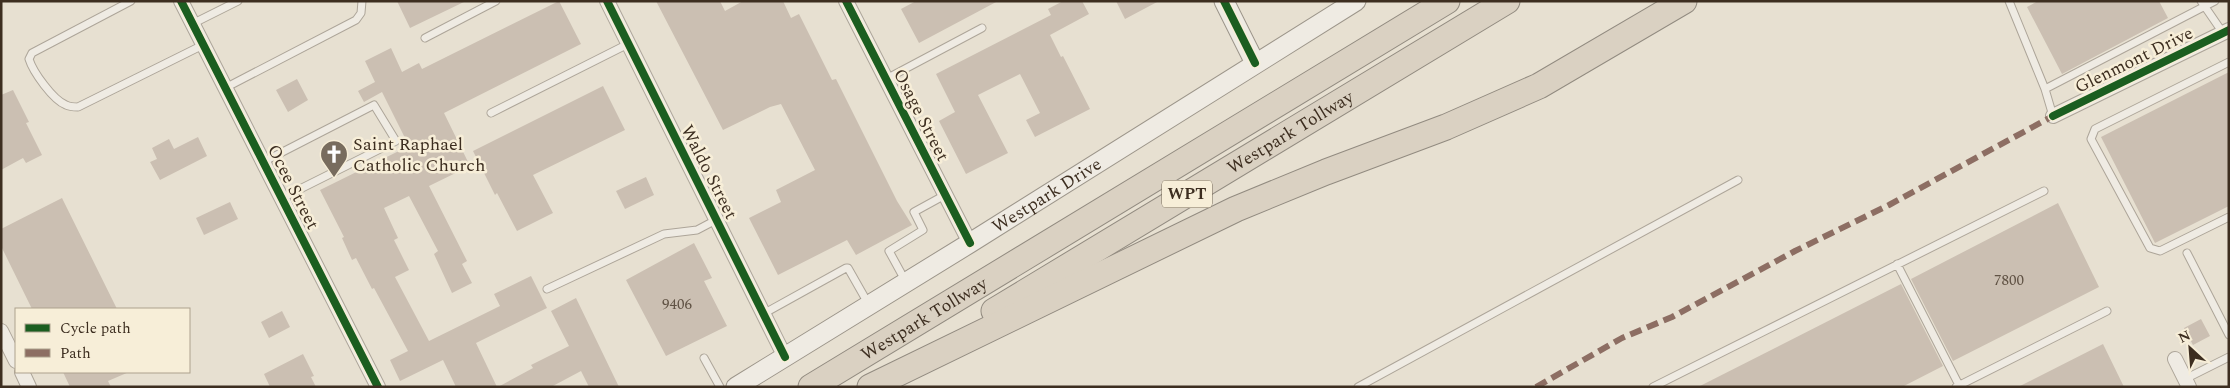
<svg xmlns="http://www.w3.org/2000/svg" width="2230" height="388" font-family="Spectral,serif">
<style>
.building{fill:#cbbfb2}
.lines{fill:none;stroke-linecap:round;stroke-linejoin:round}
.lane-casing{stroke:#ada599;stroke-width:9}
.street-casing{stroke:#ada599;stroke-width:16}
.secondary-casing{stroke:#9c958a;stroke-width:21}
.highway-casing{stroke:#928b80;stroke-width:27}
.lane{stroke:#efebe3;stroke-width:7}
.street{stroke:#efebe3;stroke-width:14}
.secondary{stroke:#efebe3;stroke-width:19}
.highway{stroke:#dad1c2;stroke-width:25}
.quiet{stroke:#8d6e63;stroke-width:6;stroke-dasharray:12 6;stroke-linecap:butt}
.cycleway-casing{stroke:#f7eed8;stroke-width:11}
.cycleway{stroke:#1b5e20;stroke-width:8}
.labels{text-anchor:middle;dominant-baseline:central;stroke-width:5;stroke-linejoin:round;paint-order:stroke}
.number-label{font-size:15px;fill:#605244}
.shield{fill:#f7eed8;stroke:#756857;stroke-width:1}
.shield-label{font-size:16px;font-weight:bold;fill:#3d2e20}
.street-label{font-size:18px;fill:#3d2e20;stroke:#f7eed8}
.poi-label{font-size:18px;fill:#3d2e20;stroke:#f7eed8;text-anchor:start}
</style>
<rect width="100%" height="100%" fill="#e7e0d1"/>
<path class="building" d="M397 1H466L410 28Z
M559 1 581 44 444 113 470 166 429 186 467 261 462 264 472 283 452 293 434 254 438 251 409 196 384 208 398 238 394 240 409 270 395 277 429 341 500 306 494 294 531 276 547 308 476 343 497 387H456L443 360 400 381 390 360 408 351 374 288 372 289 356 258 352 260 342 238 344 237 320 190 409 146 382 92 364 102 358 91 375 82 365 61 391 48 402 72 419 63 422 69Z
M656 1H720L725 11 743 1H783L791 18 799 14 832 80 836 79 897 201 912 225 856 255 847 240 778 275 749 218 781 202 776 190 815 170 781 104 770 107 723 130Z
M916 1H998L919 43 901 9Z
M1063 1H1082L1089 14 1050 35 1061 57 1063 56 1090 109 1035 137 1026 120 1040 113 1020 74 978 95 1008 153 966 174 939 121 955 112 936 74 1051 15 1048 9Z
M1116 1H1159L1125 19Z
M2038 1H2159L2168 18 2062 74 2027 7Z
M2229 72V206L2155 243 2101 137Z
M297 79 308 100 288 112 276 90Z
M603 86 625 130 533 175 553 213 517 231 497 193 495 195 473 151Z
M13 90 29 122 26 123 42 155 26 163 23 158 1 170V95Z
M198 137 207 156 160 180 150 162 157 159 152 148 169 139 174 149Z
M646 177 654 195 625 209 616 191Z
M62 198 117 309H32L1 246V229Z
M230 202 238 219 204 235 196 218Z
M2058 203 2099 287 1953 361 1911 279Z
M694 243 712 278 704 281 727 326 666 356 626 280Z
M1901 284 1943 366 1902 387H1698Z
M576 298 619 387H589L581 371 551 387H498L533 368 531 365 569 346 551 311Z
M282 311 290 327 269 338 261 322Z
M2201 319 2210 336 2193 345 2184 328Z
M2103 344 2124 387H2018Z
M303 354 314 376 311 377 316 387H270L264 374Z
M63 372H129L108 381 111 387H70Z"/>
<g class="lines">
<g class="lane-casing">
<path id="lane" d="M131 1 32 53 29 59C33 72 53 100 66 105 70 107 74 107 78 107L203 45
M2009 1 2045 89 2053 116
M2201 1 2223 33
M192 24 238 1
M425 38 496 1
M2229 62 2095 129 2091 139 2150 248 2160 251 2229 217
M886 79 982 28
M225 88 356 20 361 13 362 1
M2045 89 2215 1
M491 113 628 44
M263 162 374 105 396 141 282 198
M2187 253 2229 335
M1897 264 1960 387
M906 282 889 251 923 230 914 212 945 195
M547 289 664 234 697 230 716 220
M763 314 846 268H848L869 305
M704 358 720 387
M2185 379 2229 357
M1358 387 1738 180
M1653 387 2044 191
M1956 387 2107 311"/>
</g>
<g class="street-casing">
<path id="street" d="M181 1 378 387
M607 1 785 357
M846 1 970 243
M2053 116 2229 30
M1 331 16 361
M2175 359 2189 387
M22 372 29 387"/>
</g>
<g class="secondary-casing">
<g id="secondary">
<path d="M1224 1 1255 63"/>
<path id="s1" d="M736 387 970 243 1356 1"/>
</g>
</g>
<g class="highway-casing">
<g id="highway">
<path id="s2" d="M994 311 1507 1"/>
<path id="s3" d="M811 387 1447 1"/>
<path d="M870 387 1236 209 1326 172 1446 127 1539 86 1684 1"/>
</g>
</g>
<use href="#lane" class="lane"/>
<use href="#street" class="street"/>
<use href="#secondary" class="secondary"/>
<use href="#highway" class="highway"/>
<path class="quiet" d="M1536 387 1622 338 1672 317 1795 251 1889 205 2053 116"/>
<g class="cycleway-casing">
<path id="cycleway" d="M181 1 378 387
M607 1 785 357
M846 1 970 243
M1224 1 1255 63
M2053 116 2229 30"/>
</g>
<use href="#cycleway" class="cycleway"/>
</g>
<defs>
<g id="church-pin" transform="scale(1.4375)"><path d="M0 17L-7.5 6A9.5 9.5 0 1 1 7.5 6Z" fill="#786c5e" stroke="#f7eed8"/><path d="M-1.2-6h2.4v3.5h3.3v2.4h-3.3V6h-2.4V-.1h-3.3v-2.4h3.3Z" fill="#fff"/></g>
</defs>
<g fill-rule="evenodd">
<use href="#church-pin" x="334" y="154"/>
</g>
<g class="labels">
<g class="number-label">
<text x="2009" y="280">7800</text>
<text x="677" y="304">9406</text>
</g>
<rect class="shield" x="1162" y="180.5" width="50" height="27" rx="4"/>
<g class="shield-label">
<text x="1187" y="194">WPT</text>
</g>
<g class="street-label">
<text transform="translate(2134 60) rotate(-26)">Glenmont Drive</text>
<text transform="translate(921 115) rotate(63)">Osage Street</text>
<text stroke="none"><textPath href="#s2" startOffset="346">Westpark Tollway</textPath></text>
<text transform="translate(709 172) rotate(63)">Waldo Street</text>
<text transform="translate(293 187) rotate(63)">Ocee Street</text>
<text stroke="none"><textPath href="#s1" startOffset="365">Westpark Drive</textPath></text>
<text stroke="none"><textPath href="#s3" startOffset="132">Westpark Tollway</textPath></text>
</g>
<g class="poi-label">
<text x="353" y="144">Saint Raphael<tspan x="353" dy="21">Catholic Church</tspan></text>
</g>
</g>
<rect width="2230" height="388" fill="none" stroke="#3d2e20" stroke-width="5"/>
<rect x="15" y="308" width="175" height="65" fill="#f7eed8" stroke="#ada18e"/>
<rect x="25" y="324" width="25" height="8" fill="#1b5e20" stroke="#ada18e"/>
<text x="60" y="333" font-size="15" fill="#3d2e20">Cycle path</text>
<rect x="25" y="349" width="25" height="8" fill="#8d6e63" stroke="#ada18e"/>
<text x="60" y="358" font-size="15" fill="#3d2e20">Path</text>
<g transform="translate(2190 348) rotate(334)" stroke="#f7eed8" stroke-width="4" paint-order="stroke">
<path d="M0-4L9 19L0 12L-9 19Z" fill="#3d2e20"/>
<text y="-8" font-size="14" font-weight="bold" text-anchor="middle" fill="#3d2e20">N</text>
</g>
</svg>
